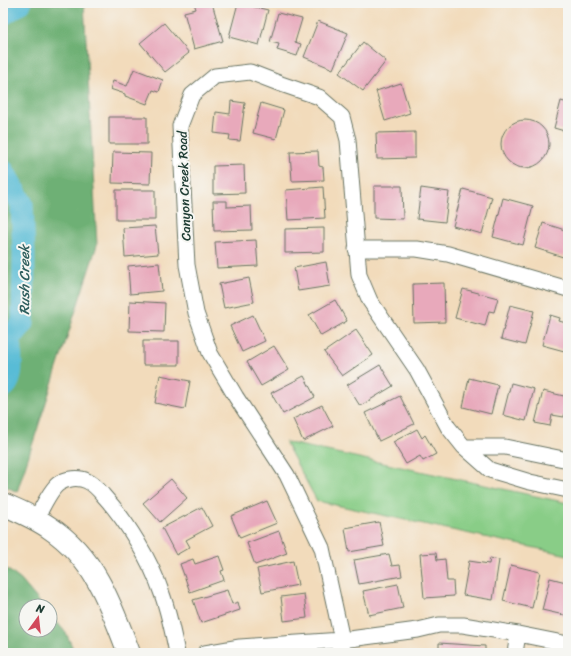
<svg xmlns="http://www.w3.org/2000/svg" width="571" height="656" font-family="Sriracha,sans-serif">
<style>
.green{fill:#89cd87;stroke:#54855e}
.forest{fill:#6eb074;stroke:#467654}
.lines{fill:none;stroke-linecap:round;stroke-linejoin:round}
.river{stroke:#58bcd6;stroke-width:23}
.building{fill:#e8a9bb}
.street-casing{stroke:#697463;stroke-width:17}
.secondary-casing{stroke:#697463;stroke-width:24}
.street{stroke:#fff;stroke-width:15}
.secondary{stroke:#fff;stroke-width:22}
.labels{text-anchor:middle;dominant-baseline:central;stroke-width:4;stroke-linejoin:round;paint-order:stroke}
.street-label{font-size:13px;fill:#1f3d34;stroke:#f6f6f2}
.water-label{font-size:14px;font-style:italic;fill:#2d5d5c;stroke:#f6f6f2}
</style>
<rect width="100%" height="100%" fill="#f6f6f2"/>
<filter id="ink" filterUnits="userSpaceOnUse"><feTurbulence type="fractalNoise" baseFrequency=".025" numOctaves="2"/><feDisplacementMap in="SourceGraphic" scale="8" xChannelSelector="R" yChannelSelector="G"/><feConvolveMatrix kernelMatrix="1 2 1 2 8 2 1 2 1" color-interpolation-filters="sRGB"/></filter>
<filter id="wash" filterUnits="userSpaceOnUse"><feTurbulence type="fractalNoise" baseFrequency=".012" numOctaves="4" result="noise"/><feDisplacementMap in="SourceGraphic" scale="16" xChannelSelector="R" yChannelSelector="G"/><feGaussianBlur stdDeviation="0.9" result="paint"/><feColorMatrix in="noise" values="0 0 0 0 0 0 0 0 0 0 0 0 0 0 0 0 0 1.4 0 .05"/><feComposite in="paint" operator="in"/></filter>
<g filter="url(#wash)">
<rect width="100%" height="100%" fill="#f2dbbb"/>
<path class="green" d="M285 442 568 503V555L317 501Z"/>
<path class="forest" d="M3 3H84L97 245 17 492 3 485Z
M3 566 21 580 43 606H26V630H50V614L66 633 75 653H3Z"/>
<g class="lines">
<path class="river" d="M3 14 20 3
M3 171 22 204 24 254 23 323 9 339C10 351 15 380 3 387"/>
</g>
<g id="blocks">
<path class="building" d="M194 3H212L223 41 194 49 184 12 196 9Z
M238 3 268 10 259 45 229 37Z
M278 13 302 19 295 42 301 44 297 56 277 50 279 44 270 42Z
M318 21 348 33 333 69 304 57Z
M164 23 189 53 165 72 140 43Z
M363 42 386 61 363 91 339 73Z
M134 69 163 80 159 92 153 90 147 104 125 96V94L110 89 113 81 127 86Z
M401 83 410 113 385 121 376 91Z
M231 101 245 103 240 141 229 140 230 135 214 133 216 112 230 114Z
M561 101 568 103V132L554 128Z
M261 103 284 110 276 139 253 133Z
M109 117H147V144H109Z
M501 144a24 24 0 1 1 48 0a24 24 0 1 1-48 0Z
M415 132V158L377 159 376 133Z
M318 151 319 166 323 167 324 180 292 181 290 152Z
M113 152 151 153 150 184 112 183Z
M244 165 245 193 213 194V166Z
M374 186H402L403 219 374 218Z
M323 187 325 218 288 220 286 190Z
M421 188 449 192 445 222 417 219Z
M463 189 492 197 482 234 453 226Z
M116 190H155V220H116Z
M503 198 533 206 523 245 493 237Z
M213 201H227V207L251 206 252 230 214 231Z
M543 223 568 231V242L563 257 535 248Z
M155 226 158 254 125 257 123 228Z
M324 228V252L285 253V229Z
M256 240 258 266 217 268 215 242Z
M326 262 330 286 298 291 294 268Z
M159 263 162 291 130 294 128 266Z
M249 278 254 302 224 308 219 284Z
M444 283 445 322 414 323 413 284Z
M463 289 498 298 494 312 489 311 485 326 455 318Z
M335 300 347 321 321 336 309 315Z
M130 301 165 303 164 332 129 331Z
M510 305 534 311 525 345 501 339Z
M253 315 265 341 242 352 230 326Z
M550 315 560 318 559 321 566 323 568 319V352L542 345Z
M356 330 373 355 342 376 324 352Z
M143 341H179V365H143Z
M274 346 289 370 261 386 247 362Z
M380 365 393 386 360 406 347 385Z
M160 375 190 381 185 409 155 403Z
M304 376 315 397 283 414 271 393Z
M469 378 498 385 491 414 463 407Z
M511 383 534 389 526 421 503 415Z
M543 391 568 397 564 417 552 415 550 426 535 423Z
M400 396 414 424 379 441 365 413Z
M322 405 333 426 303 441 293 419Z
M417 429 422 438 425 435 436 454 423 461 420 456 406 464 393 442Z
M171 479 187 498 160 522 143 503Z
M267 501 277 523 240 538 231 516Z
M202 507 212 526 186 540 190 547 176 555 162 528Z
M379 522 384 546 349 552 345 528Z
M279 531 287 553 255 565 247 543Z
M436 553 437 560 445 559 447 581H453L454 596 424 598 420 554Z
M389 554 392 566 400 565 402 576 359 584 354 560Z
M219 556 224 570 221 571 224 580 190 592 180 564 193 559 195 564Z
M490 558 499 560 493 600 463 595 469 561 489 564Z
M293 561 298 585 262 592 257 569Z
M511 565 540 572 532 608 503 601Z
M567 575 568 616 542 610 550 578 566 582Z
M398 584 403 608 369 615 363 591Z
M227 590 232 604 238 602 240 610 201 623 193 600Z
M304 594 307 618 284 621 281 597Z
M439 643 485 646V653H439Z"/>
</g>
</g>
<g filter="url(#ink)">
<use href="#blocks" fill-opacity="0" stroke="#697463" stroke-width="1"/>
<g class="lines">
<g class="street-casing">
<path id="street" d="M356 249H417L448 254 568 289
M464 447H505L568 460
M36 519C41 510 50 490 58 484 66 478 79 477 87 481 94 484 99 490 103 495 127 521 151 561 162 594 169 613 173 633 177 653
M205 653 240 647 342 640 418 630 439 625H463L518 634 568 644
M343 653 342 640 322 548 287 475 236 397 210 353 196 313 187 265 180 126 192 95 215 76 250 72 281 84 319 97 342 117 348 140 359 275 370 301 417 370 448 427 464 447 490 470 530 482 568 490
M515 653 518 634"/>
</g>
<g class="secondary-casing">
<path id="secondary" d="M3 504C19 511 36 518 50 528 95 558 111 605 129 653"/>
</g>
<use href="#street" class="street"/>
<use href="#secondary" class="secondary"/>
</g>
</g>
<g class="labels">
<g class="street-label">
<text transform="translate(184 186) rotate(-92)">Canyon Creek Road</text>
</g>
<g class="water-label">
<text transform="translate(24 280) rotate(-90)">Rush Creek</text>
</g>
</g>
<rect width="571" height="656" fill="none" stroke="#f6f6f2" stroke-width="16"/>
<g transform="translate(38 618) rotate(15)"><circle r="19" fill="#f6f6f2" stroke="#a0aca6"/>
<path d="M0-3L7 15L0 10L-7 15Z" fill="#d1495b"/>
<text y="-6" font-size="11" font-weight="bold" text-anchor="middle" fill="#1f3d34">N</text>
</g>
</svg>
